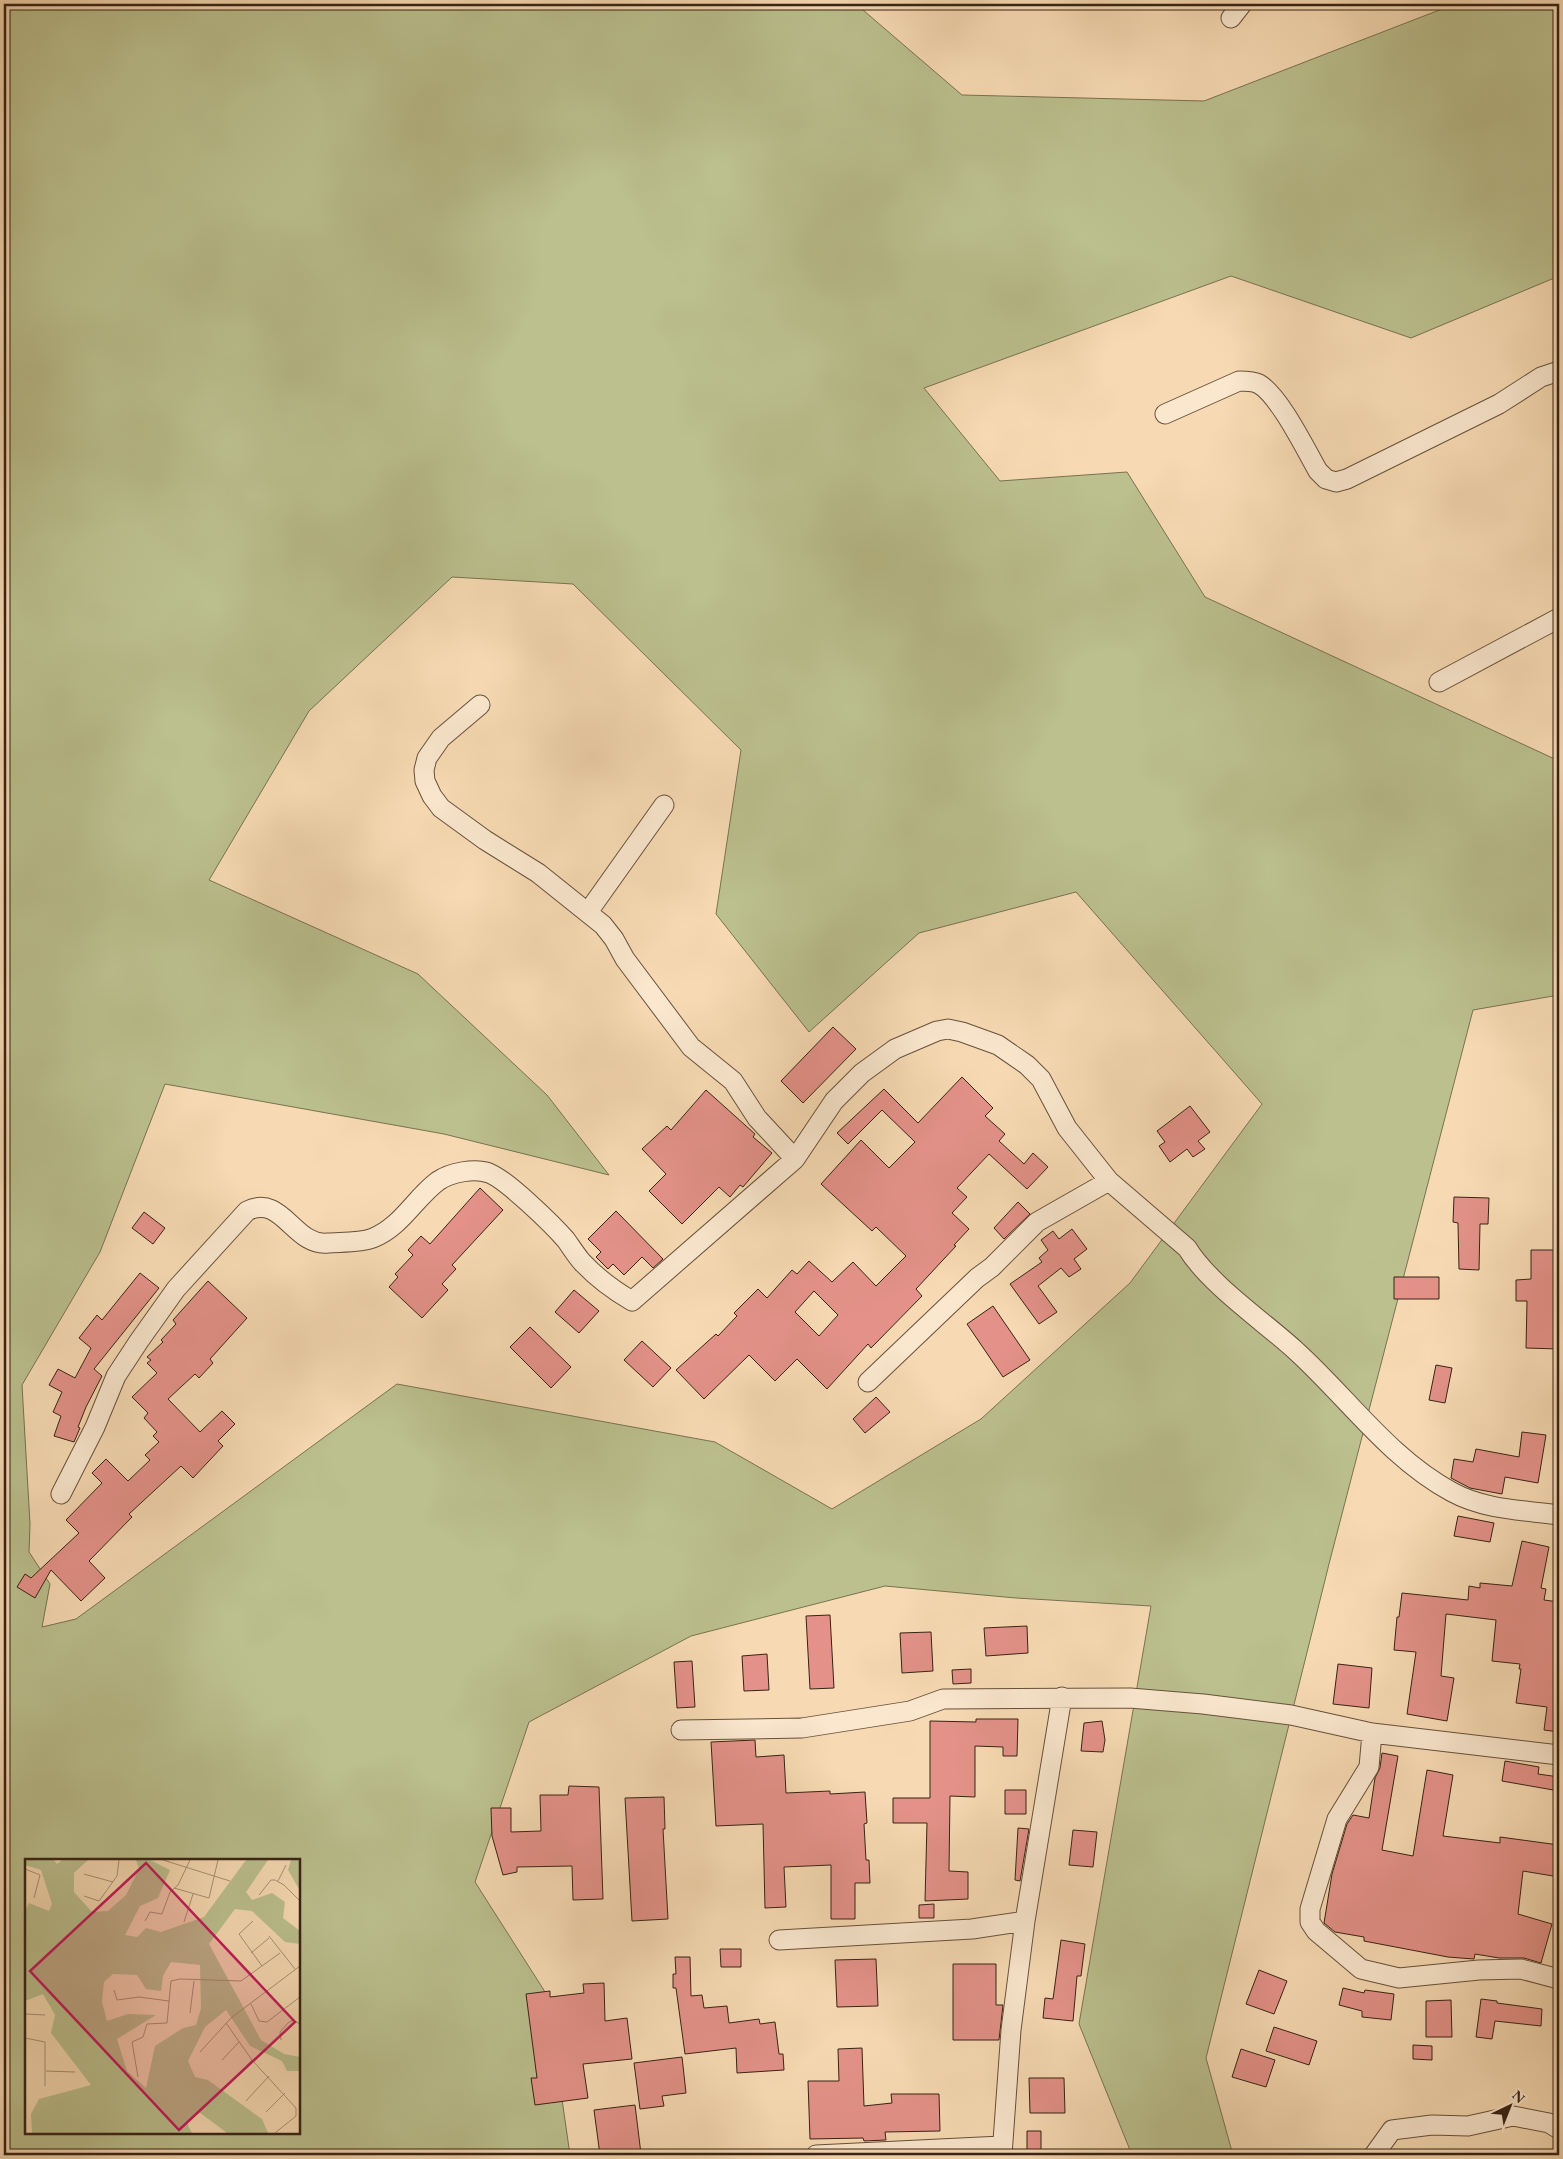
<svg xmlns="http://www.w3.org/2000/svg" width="1563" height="2159" font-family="'EB Garamond',serif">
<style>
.green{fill:#bbc08e;stroke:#797252;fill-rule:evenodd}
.building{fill:#e49289;stroke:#372315;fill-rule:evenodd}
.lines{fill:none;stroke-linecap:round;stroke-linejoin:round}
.street-casing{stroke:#67513c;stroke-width:21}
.street{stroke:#fae7ce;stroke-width:19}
.inset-road{fill:none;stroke:#aa9174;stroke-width:1}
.view{fill:#c2185b;fill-opacity:0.15;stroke:#c2185b;stroke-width:2.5}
.inset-edge{fill:none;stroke:#372315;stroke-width:2.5}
</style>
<rect width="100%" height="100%" fill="#f7dab3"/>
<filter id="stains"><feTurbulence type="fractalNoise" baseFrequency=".004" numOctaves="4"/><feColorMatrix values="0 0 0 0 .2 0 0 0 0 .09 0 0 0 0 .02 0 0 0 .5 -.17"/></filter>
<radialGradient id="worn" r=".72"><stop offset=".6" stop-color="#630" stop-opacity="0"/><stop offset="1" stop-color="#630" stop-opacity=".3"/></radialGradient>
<path class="green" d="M4 4H856L962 95 1204 101 1455 4H1559V276L1411 338 1231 276 924 388 1000 481 1127 472 1205 597 1559 761V995L1473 1010 1330 1560 1206 2058 1233 2155H1132L1079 2024 1151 1606 1016 1598 885 1586 691 1636 529 1722 475 1882 547 1995 570 2155H4ZM452 577 573 584 741 750 716 914 809 1032 919 933 1076 892 1262 1104 1130 1283 981 1419 832 1509 715 1442 397 1384 76 1619 42 1627 50 1584 29 1552 30 1524 22 1385 100 1252 165 1084 444 1134 609 1175 547 1095 418 974 209 880 309 711ZM26 1860H299V2133H26Z"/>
<path class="building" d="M833 1027 856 1049 803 1103 781 1081Z
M962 1077 993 1108 985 1116 1005 1134 999 1141 1024 1164 1033 1153 1048 1167 1027 1189 989 1154 957 1188 967 1197 952 1213 969 1229 954 1245 956 1246 916 1289 922 1296 871 1348 868 1344 827 1389 797 1359 775 1381 749 1355 704 1399 676 1370 716 1334 718 1336 737 1316 734 1313 758 1289 767 1298 792 1270 797 1274 809 1261 832 1282 853 1262 876 1286 906 1256 876 1227 872 1231 821 1184 861 1140 889 1168 915 1142 882 1110 848 1144 837 1133 884 1089 918 1123ZM814 1291 838 1315 819 1336 795 1312Z
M706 1090 755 1134 753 1137 772 1153 743 1187 740 1185 730 1197 719 1187 682 1224 649 1191 666 1174 642 1149 667 1126 671 1130Z
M1190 1106 1210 1132 1198 1141 1205 1149 1193 1157 1187 1149 1170 1162 1159 1146 1165 1142 1157 1131Z
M480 1188 503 1210 452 1265 456 1269 442 1284 448 1290 422 1318 389 1287 398 1277 395 1274 413 1255 408 1250 421 1236 430 1244Z
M1454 1197 1489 1198 1488 1224H1480L1479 1270 1459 1269 1458 1223 1453 1222Z
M1018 1202 1030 1214 1004 1239 994 1228Z
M616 1211 663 1259 653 1268 642 1257 624 1275 613 1264 608 1269 596 1257 601 1252 588 1239Z
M144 1212 165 1228 153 1244 132 1228Z
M1072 1229 1087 1249 1074 1259 1081 1269 1069 1277 1061 1268 1038 1286 1057 1312 1039 1324 1010 1284 1042 1262 1039 1258 1048 1250 1041 1240 1053 1231 1059 1239Z
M1531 1250H1559V1349L1526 1348 1527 1301H1516V1280L1531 1279Z
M140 1273 159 1288 94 1369 102 1376 86 1407 78 1427 80 1428 74 1442 54 1436 61 1416 53 1412 62 1392 49 1385 58 1369 75 1378 91 1348 79 1338 97 1315 102 1320Z
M1394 1277H1439V1299H1394Z
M208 1281 247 1318 210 1359 213 1363 199 1378 195 1374 168 1399 200 1432 222 1411 235 1424 218 1441 223 1446 193 1478 181 1466 129 1514 132 1517 89 1561 105 1578 81 1601 51 1570 35 1598 17 1587 25 1574 31 1578 79 1533 66 1520 102 1483 92 1473 106 1459 128 1481 150 1460 145 1455 159 1442 153 1436 157 1432 144 1418 148 1413 132 1397 157 1373 147 1363 151 1360 147 1357 163 1342 161 1340 176 1324 173 1320Z
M574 1290 599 1311 579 1333 555 1312Z
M993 1306 1030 1360 1003 1377 967 1324Z
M530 1327 571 1367 551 1388 510 1347Z
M642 1341 671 1368 653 1387 624 1360Z
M1436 1365 1452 1368 1445 1403 1429 1400Z
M876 1397 890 1412 865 1433 853 1419Z
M1522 1432 1546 1435 1538 1483 1505 1477 1502 1494 1470 1488 1451 1478 1454 1459 1473 1462 1476 1449 1519 1457Z
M1458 1516 1494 1523 1490 1542 1454 1536Z
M1522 1541 1549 1547 1541 1588 1546 1589 1544 1600 1559 1602V1732L1544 1730 1547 1707 1516 1703 1521 1669H1519L1520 1664 1492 1661 1496 1620 1446 1614 1441 1676 1454 1678 1447 1721 1407 1714 1416 1652 1394 1650 1397 1617H1399L1402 1593 1468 1600 1469 1586 1480 1588V1583L1512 1586Z
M830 1615 834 1688 810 1689 806 1616Z
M1027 1626 1028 1653 986 1656 984 1628Z
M931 1632 933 1671 902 1673 900 1633Z
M767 1654 769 1690 744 1691 742 1656Z
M692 1661 695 1707 677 1708 674 1662Z
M1338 1664 1372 1668 1369 1708 1333 1704Z
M971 1669V1683L953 1684 952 1670Z
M976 1719H1018L1017 1756H1003V1747L975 1746V1797L950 1796 949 1871 968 1872V1899L925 1901 927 1823H893V1798H930V1721L976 1722Z
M1102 1721 1105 1740 1103 1752 1081 1751 1084 1723Z
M755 1740 756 1757 784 1755 786 1793 830 1791V1794L865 1792 867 1823 864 1824 866 1860H869L870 1883H855V1919H831V1865L784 1867 786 1907 765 1908 763 1824 716 1826 711 1742Z
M1382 1753 1398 1756 1382 1850 1413 1856 1427 1770 1453 1775 1443 1836 1500 1843V1837L1559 1845V1877L1523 1871 1518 1914 1552 1924 1541 1963 1524 1958H1499L1475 1954 1474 1959 1448 1957 1364 1941V1937L1335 1932 1324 1923 1332 1874 1347 1824 1353 1815 1369 1818 1375 1778 1380 1768Z
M1505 1761 1539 1767 1538 1774 1559 1777V1791L1502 1781Z
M569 1786 599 1787 603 1899 573 1900 572 1866 517 1867V1872L503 1875 492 1836 491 1808H511V1832L541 1831 540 1795H568Z
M1005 1790H1026V1814H1005Z
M664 1797 665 1829H663L668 1919 632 1921 625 1798Z
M1018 1828 1029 1829 1020 1881 1015 1880Z
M1073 1830 1097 1832 1093 1867 1069 1865Z
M934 1904V1918H919V1905Z
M1061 1940 1085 1944 1081 1976H1077L1073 2021 1043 2018 1045 1998 1053 1999Z
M720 1949H741V1967H721Z
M675 1957H690L691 1996 702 1995 704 2008 727 2006 729 2023 759 2019 760 2024 775 2022 779 2054H783L784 2070 737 2073 736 2048 685 2054 676 1988H673V1974H676Z
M876 1959 878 2006 837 2007 835 1960Z
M953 1964H996V2005H1003L999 2040H953Z
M1259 1970 1287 1981 1274 2014 1246 2004Z
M604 1983 605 2021 627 2018 632 2059 583 2064 588 2098 535 2105 531 2078H537L526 1994 550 1991V1997L584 1993 583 1984Z
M1343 1988 1364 1993 1365 1990 1394 1994 1391 2020 1362 2017V2011L1339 2005Z
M1481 1999 1497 2001V2003L1542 2009 1541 2026 1495 2021 1492 2039 1476 2037Z
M1451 2000 1452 2037H1426V2001Z
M1274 2027 1317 2041 1309 2065 1266 2051Z
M1413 2045 1432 2046V2060L1413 2059Z
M862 2048 864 2106 892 2103 891 2094H939L940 2131 885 2132 886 2140 864 2141 863 2138 810 2139 808 2081H839L838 2049Z
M1241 2049 1275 2060 1266 2087 1232 2077Z
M682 2057 686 2093 662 2096 664 2106 640 2109 634 2063Z
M1029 2078H1064L1065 2113H1030Z
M635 2105 641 2154 600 2155 594 2110Z
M1027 2131H1041V2152L1027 2151Z"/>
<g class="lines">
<g class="street-casing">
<path id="street" d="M1231 18 1242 4
M1165 414 1239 381C1246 381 1253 381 1259 384 1279 395 1306 450 1318 471L1326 479 1336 482 1347 479 1499 404 1541 377 1559 371
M1439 682 1559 618
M480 705 441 738 427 758 424 770 425 781 432 796 441 808 485 840 538 873 603 925 614 939 625 959 691 1047 733 1081 757 1118 795 1159
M588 912 664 805
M868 1382 977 1278 992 1267 1037 1222 1109 1181
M61 1494 95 1427 116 1376 139 1341 176 1289 247 1211C282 1193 294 1247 328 1243 342 1242 360 1243 373 1238 401 1227 415 1198 438 1181 451 1172 475 1168 489 1173 507 1180 553 1225 566 1240 571 1247 576 1255 582 1262 597 1278 613 1290 632 1301L795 1159 834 1101 862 1073 895 1049 937 1031 948 1029 962 1032 998 1045 1027 1065 1041 1079 1067 1128 1109 1181 1187 1248C1209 1284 1262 1320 1295 1350 1347 1397 1389 1458 1452 1492 1485 1510 1523 1510 1559 1515
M681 1730 802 1728 910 1711 943 1699 1130 1698 1203 1704 1291 1715 1372 1733 1559 1755
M1372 1733 1369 1767 1337 1819 1310 1909V1922L1316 1931 1361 1969 1399 1978 1479 1970 1521 1969 1559 1979
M779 1940 972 1929 1025 1921
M816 2155 1001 2146
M1002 2155 1011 2030 1025 1921 1062 1697
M1374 2155 1392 2130 1432 2125 1468 2126 1513 2116 1549 2123 1559 2129"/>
</g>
<use href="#street" class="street"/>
</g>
<g transform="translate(25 1859)">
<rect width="275" height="275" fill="#f7dab3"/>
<path d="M0 1H29L32 5 37 1H63L49 14V33L67 53 83 52 101 36 114 10 111 1H125L145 11 133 39 115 47 100 76 112 78 121 69 136 73 179 58 221 1H243L221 33 227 41 247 34 260 43 258 59 275 72V85L260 83 227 52 210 50 184 85 236 181 259 195 275 198V212H262L257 202 225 187 201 151 180 168 163 202 170 218 183 221 237 260 243 274H202L174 253 162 264 167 274H7L6 255 14 240 66 226 26 174 30 156 18 135 0 142V52L4 44 24 52 27 45 16 11 0 6ZM146 103 175 106 176 149 171 166 158 169 130 187 121 229 102 212 92 180 131 156 103 155 82 162 77 143 79 123 88 115 112 116 121 130 136 132 138 117ZM266 1H275L274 30 263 11Z" fill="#bbc08e" fill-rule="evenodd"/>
<path class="inset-road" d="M138 1 205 22M0 10 15 16 9 39M59 15 88 23M253 22 261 6M149 29 184 39 193 1M234 36 246 21H250L259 26 275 42M59 37 74 42 92 17 94 1M120 62 125 53 137 55 145 33 153 26 165 1M228 62 214 75 237 107M159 63 168 35M244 77 270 110M226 94 244 79M89 131 92 141 114 138 144 142M226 145 234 162 242 163 275 138M165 154 169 122M0 155 20 156M201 164 227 201 271 249V257L250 274M0 179 20 183V227M256 181 255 173 263 164 268 161 275 165M175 193 206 159 275 107M197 201 214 183M21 212 50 213M113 218 107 183 118 178 122 165 142 164 146 122 155 120 216 122 255 94M205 224 227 201M221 242 244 217M241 253 260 234"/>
<path class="view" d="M121 4 270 163 154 271 5 112Z"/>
<rect width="275" height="275" class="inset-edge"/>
</g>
<rect width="1563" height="2159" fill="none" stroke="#f7dab3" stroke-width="20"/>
<rect x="5" y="5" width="1553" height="2149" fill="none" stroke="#372315" stroke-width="2.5"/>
<rect x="10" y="10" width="1543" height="2139" fill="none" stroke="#372315"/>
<g transform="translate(1510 2106) rotate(43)" stroke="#fae7ce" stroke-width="4" paint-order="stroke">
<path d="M0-4L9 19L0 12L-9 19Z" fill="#372315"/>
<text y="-8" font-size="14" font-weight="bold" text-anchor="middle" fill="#372315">N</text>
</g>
<rect width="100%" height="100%" filter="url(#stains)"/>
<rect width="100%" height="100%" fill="url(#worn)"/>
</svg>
